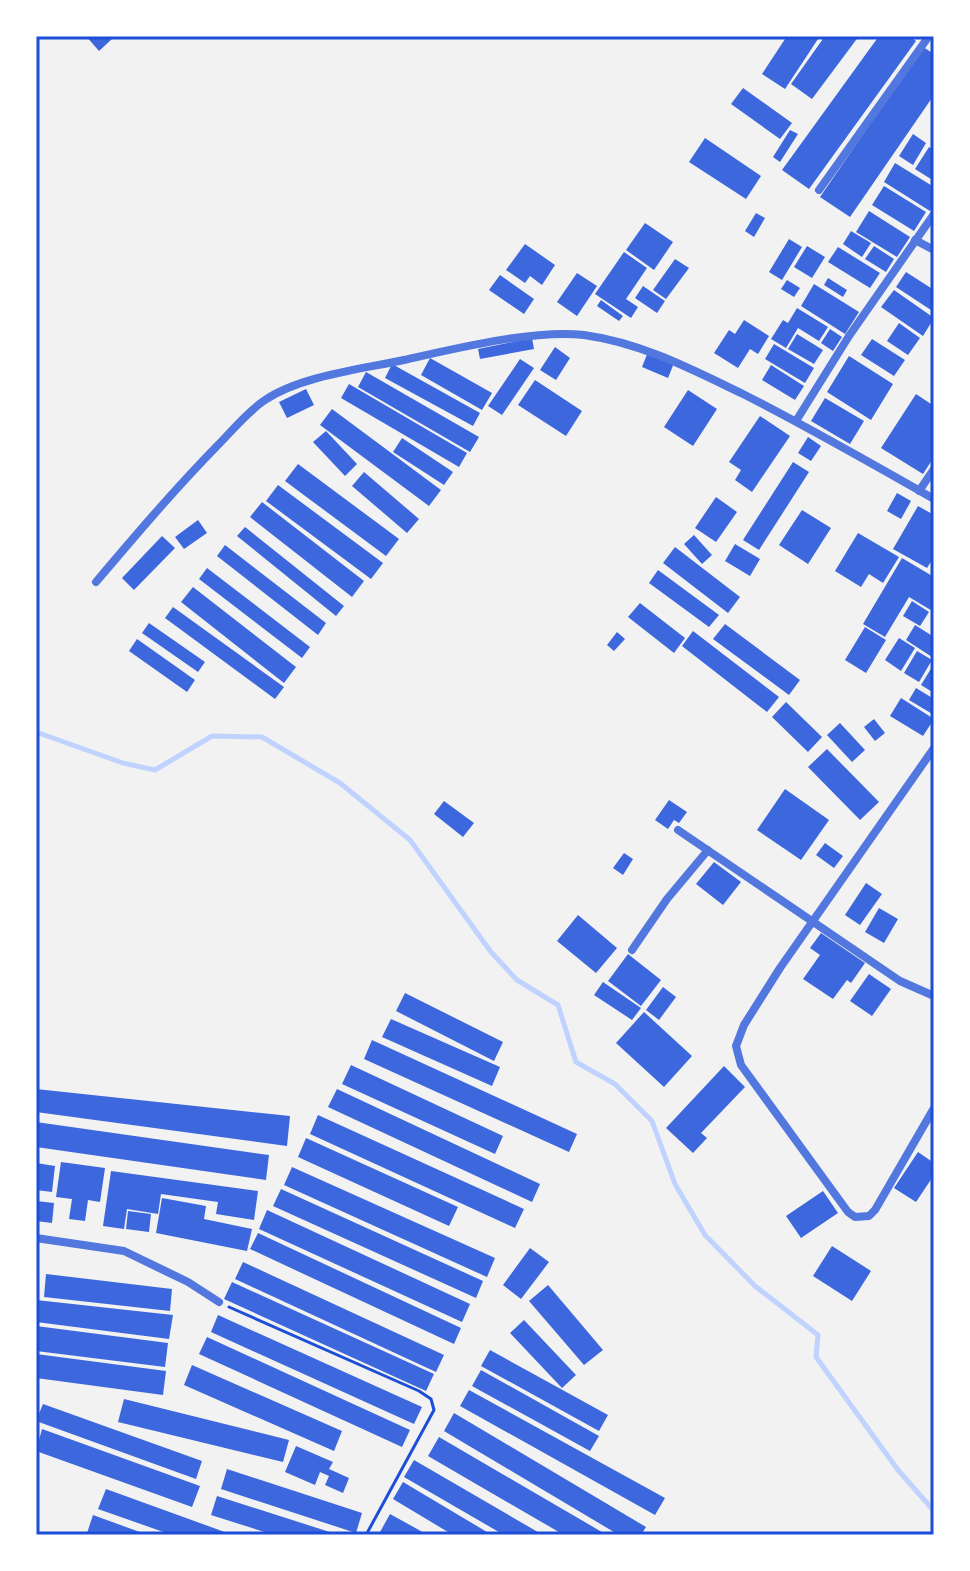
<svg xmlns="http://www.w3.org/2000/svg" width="970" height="1571" font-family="'PT Serif',serif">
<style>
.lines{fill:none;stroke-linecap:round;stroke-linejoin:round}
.stream{stroke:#bfd3fe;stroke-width:5}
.building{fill:#3d67dc}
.path{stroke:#1d4ed8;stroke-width:3}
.minor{stroke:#5277de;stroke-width:8}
.neatline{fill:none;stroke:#1d4ed8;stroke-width:3}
</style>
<rect width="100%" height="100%" fill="#f2f2f2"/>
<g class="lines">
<path class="stream" d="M36 732 123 763 155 770 212 736 262 737 340 783 410 840 491 952 517 980 558 1005 576 1062 615 1084 652 1121 675 1184 705 1235 755 1286 818 1335 816 1357 898 1470 934 1511"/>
</g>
<path class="building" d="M86 36H109L112 39 99 51Z
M787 36H820L785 89 762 74Z
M825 36H859L812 99 791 84Z
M879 36H909L916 41 809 189 782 170Z
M923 47 934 54V95L850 217 820 197Z
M743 88 792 123 780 139 731 104Z
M790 130 798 134 780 162 773 157Z
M913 134 926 143 913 165 899 156Z
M705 138 761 176 746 199 689 162Z
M929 147 934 150V181L915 169Z
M895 163 934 187V204L930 211 884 182Z
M884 186 926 212 914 231 872 205Z
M869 211 910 237 897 257 856 232Z
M756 213 765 218 754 237 745 231Z
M645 223 673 242 654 270 626 250Z
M851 231 871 243 862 257 843 244Z
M789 239 802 247 782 280 769 272Z
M525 244 555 265 542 285 530 276 525 283 506 270Z
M807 246 825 257 812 278 794 267Z
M874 246 894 259 886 272 865 259Z
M838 247 880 273 870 288 828 262Z
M624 252 647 268 626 299 638 307 631 318 595 294Z
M675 259 689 268 666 299 653 290Z
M906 272 934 290V312L896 287Z
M577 273 597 286 577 316 557 302Z
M500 275 534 299 524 314 489 290Z
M828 278 847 290 843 297 824 285Z
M787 280 800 288 794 297 781 289Z
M814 284 859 312 845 334 801 306Z
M643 286 665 301 657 313 635 298Z
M894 290 934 318 923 336 881 307Z
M601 300 623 316 619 321 597 306Z
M797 308 828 327 819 341 798 328 786 348 771 339 783 320 788 323Z
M744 320 769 336 758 354 750 349 738 368 714 353 729 330 735 334Z
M899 323 920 338 908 355 887 341Z
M830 329 842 337 833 351 821 343Z
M797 334 823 350 814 364 788 349Z
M532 338 534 349 480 359 478 349Z
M872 339 905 360 894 376 861 355Z
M774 344 814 368 805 383 765 359Z
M555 347 570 358 556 380 540 370Z
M648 352 674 363 668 378 642 367Z
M849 356 893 384 871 420 827 392Z
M430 358 492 393 482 410 421 375Z
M520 359 534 368 502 415 488 406Z
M392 364 480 413 473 426 385 378Z
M771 365 804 386 795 400 762 380Z
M366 372 479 437 470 452 358 387Z
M535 380 582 411 566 436 518 405Z
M349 384 467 453 459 467 341 398Z
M306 389 314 405 287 418 279 402Z
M688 390 717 409 693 446 664 427Z
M916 394 934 406V457L923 474 881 448Z
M825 398 864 421 850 444 811 421Z
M332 409 441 490 429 506 320 425Z
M760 416 790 436 752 492 735 480 741 470 729 462Z
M326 431 357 464 345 476 313 442Z
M808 437 821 446 811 461 798 453Z
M402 438 453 472 444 485 393 452Z
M793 462 809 472 759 550 743 540Z
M298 464 399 539 386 556 285 481Z
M364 472 419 519 407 533 352 486Z
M278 485 383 563 371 579 266 501Z
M897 493 911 501 901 519 887 511Z
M716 497 737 512 716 542 695 528Z
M262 502 364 581 352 597 250 517Z
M918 506 934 515V557L927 568 893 549Z
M802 510 831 528 808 564 779 545Z
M198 520 207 533 184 549 175 537Z
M245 527 344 606 336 616 237 536Z
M858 533 899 557 883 583 869 574 861 587 835 571Z
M694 535 712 555 702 564 684 544Z
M162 536 175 548 134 590 122 578Z
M735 544 760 559 750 576 725 561Z
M225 545 326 623 318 635 217 556Z
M675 547 740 597 728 613 663 563Z
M902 558 934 577V612L909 597 885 637 863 624Z
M207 568 310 647 302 658 199 579Z
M658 570 719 615 709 627 649 583Z
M193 587 296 667 284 683 181 602Z
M912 601 929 612 920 626 903 616Z
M640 603 685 638 674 653 628 617Z
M173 607 284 687 275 699 165 618Z
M149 623 205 662 198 672 142 633Z
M725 624 800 680 789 695 713 639Z
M915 625 934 637 932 657 906 640Z
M865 627 886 640 866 673 845 660Z
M693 631 779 697 767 712 682 646Z
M617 632 625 639 614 651 607 645Z
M899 638 915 648 901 671 885 660Z
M137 639 195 680 187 692 129 651Z
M917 651 932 660 919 682 904 673Z
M932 667 934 669V693L921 685Z
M916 688 934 699V715L909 700Z
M901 698 934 719 923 736 890 716Z
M786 702 822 737 808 752 772 717Z
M874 719 885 733 875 741 864 727Z
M840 723 865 750 852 762 827 735Z
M827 749 879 802 860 820 808 767Z
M785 789 829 820 801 860 757 830Z
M669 800 687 812 679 823 674 820 668 829 655 820Z
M444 801 474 823 463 837 434 814Z
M825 843 843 856 834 868 816 855Z
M624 853 633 859 623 875 613 868Z
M714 862 741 882 723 905 696 884Z
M866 883 882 894 860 925 845 915Z
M879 908 898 919 884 943 865 932Z
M578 915 617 948 596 973 557 941Z
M821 933 865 963 851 983 847 980 833 999 803 979 820 955 810 948Z
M628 954 661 980 641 1006 608 981Z
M869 974 891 989 872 1016 850 1001Z
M603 982 641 1008 632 1020 594 995Z
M663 987 676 997 659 1020 646 1010Z
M405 993 503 1042 494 1061 396 1011Z
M644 1012 692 1056 664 1087 616 1043Z
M391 1019 500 1067 492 1086 382 1037Z
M372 1040 577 1134 569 1152 364 1059Z
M351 1065 503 1136 495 1154 342 1084Z
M724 1066 745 1087 701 1133 707 1138 693 1153 666 1128Z
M36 1089 290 1116 287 1146 36 1112Z
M337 1089 540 1184 532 1202 328 1107Z
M318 1115 524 1209 515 1228 310 1134Z
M36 1122 269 1155 266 1180 36 1147Z
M306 1138 458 1207 449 1226 298 1157Z
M918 1152 934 1163V1175L916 1202 894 1188Z
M61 1162 105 1168 100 1202 88 1200 85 1221 69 1219 72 1199 56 1197Z
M36 1163 55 1166 52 1192 36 1190Z
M292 1167 495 1258 487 1277 284 1185Z
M111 1171 258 1191 254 1220 216 1214 218 1202 161 1194 158 1214 127 1209 124 1229 103 1226Z
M281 1189 483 1281 476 1298 273 1206Z
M823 1191 838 1213 801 1238 786 1216Z
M162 1198 206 1206 204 1219 252 1229 247 1251 156 1233Z
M36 1201 54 1203 52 1223 36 1221Z
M267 1210 470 1304 462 1322 259 1229Z
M128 1211 151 1214 149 1232 126 1229Z
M258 1233 461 1328 454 1344 250 1249Z
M832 1246 871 1271 852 1301 813 1276Z
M530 1248 549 1262 521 1299 503 1285Z
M243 1262 444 1355 436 1372 235 1279Z
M46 1274 172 1289 170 1311 44 1297Z
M232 1282 434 1374 426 1391 224 1299Z
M548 1285 603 1350 584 1365 529 1301Z
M36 1300 173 1315 169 1339 36 1322Z
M218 1315 422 1407 414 1424 211 1332Z
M524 1320 576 1375 562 1388 510 1333Z
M36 1326 168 1343 165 1367 36 1351Z
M207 1337 410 1430 402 1447 199 1354Z
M490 1350 608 1415 599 1431 481 1366Z
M36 1354 166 1371 163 1395 36 1378Z
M192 1365 342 1431 334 1451 184 1385Z
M481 1370 599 1436 590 1451 472 1386Z
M469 1390 665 1498 655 1515 460 1406Z
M124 1399 289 1440 283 1462 118 1422Z
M43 1404 202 1461 196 1479 36 1421Z
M454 1413 646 1527 641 1535H619L444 1431Z
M42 1429 200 1486 192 1507 36 1451Z
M439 1437 607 1535H564L428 1456Z
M296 1446 333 1462 329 1469 349 1478 343 1493 325 1485 329 1476 320 1472 315 1485 285 1472Z
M414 1460 543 1535H504L404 1477Z
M227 1469 362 1513 356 1533 221 1489Z
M403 1482 492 1535H453L393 1499Z
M106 1489 233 1535H172L98 1509Z
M217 1496 336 1534V1535H274L211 1515Z
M390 1514 428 1535H386L380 1532Z
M93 1515 148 1535 87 1533Z"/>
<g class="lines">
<path class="path" d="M229 1307 419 1391 431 1399 434 1410 366 1535"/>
<path class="minor" d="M819 190 929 36
M915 240 934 250
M796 421 849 336 934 214
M919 491 934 469
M96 582C135 536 174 490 217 446 232 431 247 412 265 400 301 376 362 369 404 360 453 349 535 329 584 335 642 343 691 369 743 394 808 427 871 463 934 499
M934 748 780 968 744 1025 736 1046 741 1065 848 1212 855 1217 869 1216 875 1210 934 1108
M678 830 900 981 934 996
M632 950 667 899 708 850
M36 1238 124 1251 188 1282 219 1302"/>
</g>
<rect width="970" height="1571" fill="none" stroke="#ffffff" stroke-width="76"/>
<rect x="38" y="38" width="894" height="1495" class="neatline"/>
</svg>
